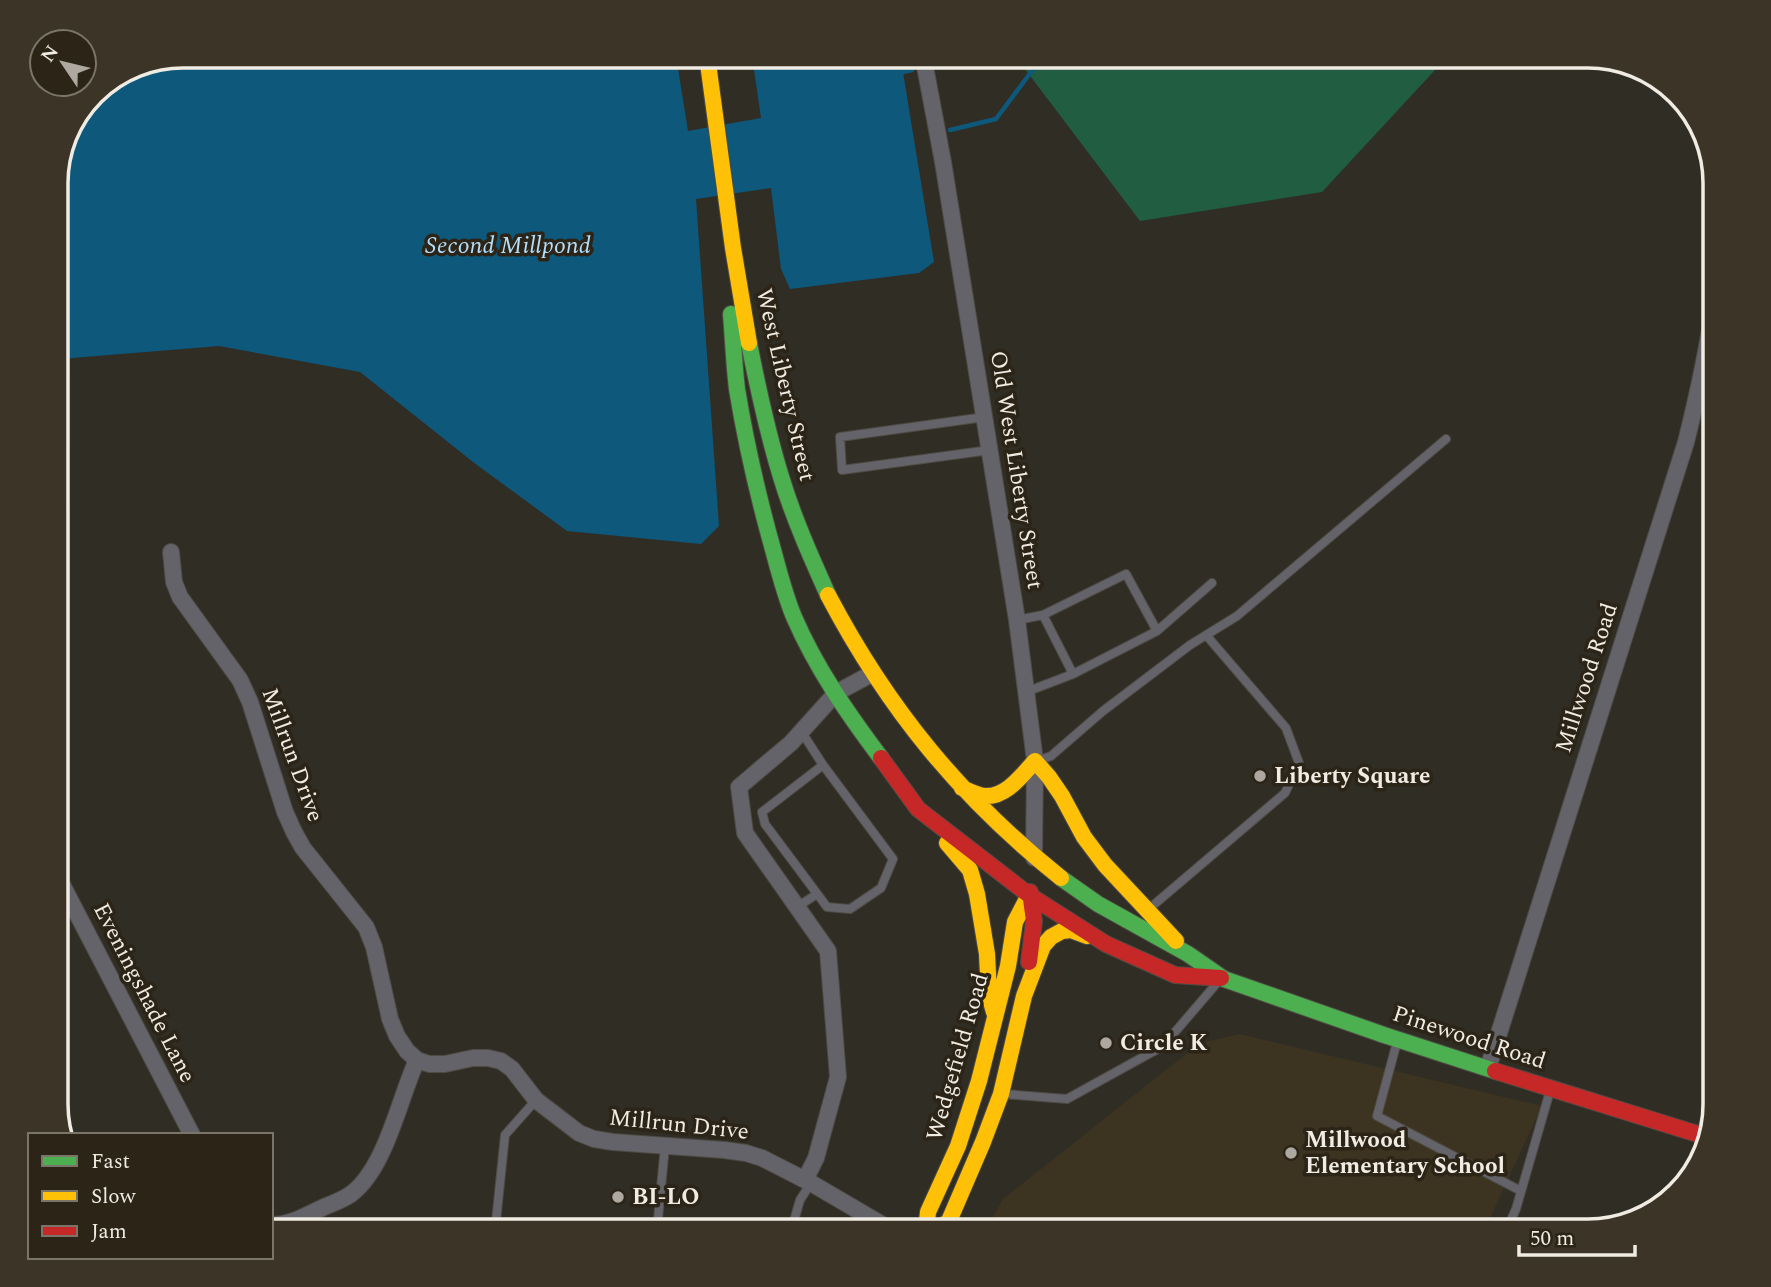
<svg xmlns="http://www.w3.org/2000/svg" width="1771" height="1287" font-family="Spectral,serif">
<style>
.built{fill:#3c3421}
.green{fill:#205d41}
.water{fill:#0d587b}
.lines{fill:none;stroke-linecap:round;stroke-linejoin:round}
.stream{stroke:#0d587b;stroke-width:4.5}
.lane-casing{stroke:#4e4b44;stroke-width:10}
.street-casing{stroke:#4e4b44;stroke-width:18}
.fast-casing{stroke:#4e4b44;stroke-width:18}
.slow-casing{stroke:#4e4b44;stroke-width:18}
.jam-casing{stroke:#4e4b44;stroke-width:18}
.lane{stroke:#636369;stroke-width:8}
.street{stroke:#636369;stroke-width:16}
.fast{stroke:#4caf50;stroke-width:16}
.slow{stroke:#ffc107;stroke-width:16}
.jam{stroke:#c62828;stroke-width:16}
.poi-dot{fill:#ada9a0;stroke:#2b2417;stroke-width:2.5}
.labels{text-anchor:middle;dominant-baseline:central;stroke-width:7;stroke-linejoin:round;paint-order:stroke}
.street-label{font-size:23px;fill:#f0ece3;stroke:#2b2417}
.poi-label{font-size:23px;font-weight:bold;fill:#f0ece3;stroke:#2b2417;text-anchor:start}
.water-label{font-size:24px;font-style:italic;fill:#b4dffc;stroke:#2b2417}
.rim{fill:none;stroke:#f0ece3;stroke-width:3.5}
</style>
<rect width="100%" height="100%" fill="#302d25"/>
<path class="built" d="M1240 1034 1542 1106 1484 1231H985L1003 1199 1200 1043Z"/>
<path class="green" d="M1015 56H1448L1322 192 1140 221Z"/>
<path class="water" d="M183 56H676L688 131 761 118 752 56H898L903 72 934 262 919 273 790 289 781 269 771 188 696 199 719 526 701 544 567 531 473 462 360 372 219 346 72 358 56 362V175L69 127 99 88Z"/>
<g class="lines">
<path class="stream" d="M937 65 976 56
M903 72 912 70
M950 130 996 119 1043 56"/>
<g class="lane-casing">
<path id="lane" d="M985 417 840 437 842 470 990 450
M1017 620 1043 615
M1157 631 1212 583
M1026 692 1073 674 1157 631 1126 574 1043 615 1073 674
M801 731 823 765 762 812 765 824 827 907 850 909 881 888 893 859 823 765
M1038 761 1051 756 1103 711 1190 645 1237 616 1446 439
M797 907 817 894
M1150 908 1285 793 1299 763 1286 728 1206 635
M1397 1042 1377 1116 1521 1191
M1004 1094 1067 1099 1163 1046 1217 983
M665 1146 658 1219 666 1231
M495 1231 505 1135 536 1100
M791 1231 800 1200 811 1183
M862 1231 868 1217
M1506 1231 1516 1209 1550 1091"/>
</g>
<g class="street-casing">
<path id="street" d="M923 56 943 162 1017 620 1035 761 1034 858
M171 552 174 582 180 597 240 680 250 702 285 812 294 832 303 848 366 927 374 947 390 1019 397 1036 407 1051 417 1060 429 1064H445L473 1058H488L501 1061 512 1069 536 1100 579 1133 594 1139 613 1142 724 1150 746 1153 762 1158 811 1183 893 1231
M56 873 192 1135
M1488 1068 1686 442C1698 394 1708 347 1715 298
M1704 1136 1715 1100
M805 1180 816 1158 838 1077 828 951 745 833 739 787 791 743 836 693 873 673
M271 1225C290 1225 305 1216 322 1208 331 1204 343 1200 351 1194 386 1168 399 1099 417 1060"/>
</g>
<g class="fast-casing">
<path id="fast" d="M731 314C733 339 734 364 737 389 745 438 756 487 769 535 777 563 783 591 794 617 816 668 848 714 881 758
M749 343C758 389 768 435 782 480 794 519 811 557 828 595
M1061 878 1098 904 1188 954 1224 979 1384 1035 1495 1071"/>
</g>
<g class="slow-casing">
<path id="slow" d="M707 56 733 248 749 343
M828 595C888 709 960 797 1061 878
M962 788C969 791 976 795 984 796 1006 798 1022 775 1035 761L1049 777 1062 796 1084 837 1105 865 1176 941
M947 843 970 870 977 894 987 954 989 995 994 1012
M926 1231 928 1212 958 1146 979 1081 1008 966 1015 922 1029 895
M936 1231 949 1221 983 1142 1001 1094 1024 996 1043 946 1051 937 1062 931 1071 930 1087 936"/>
</g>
<g class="jam-casing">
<path id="jam" d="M881 758 918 809 1029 895 1106 944 1175 975 1221 978
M1029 962 1034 921 1030 892
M1495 1071 1704 1136"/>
</g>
<use href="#lane" class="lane"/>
<use href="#street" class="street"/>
<use href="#fast" class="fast"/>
<use href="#slow" class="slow"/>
<use href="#jam" class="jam"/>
</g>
<g class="poi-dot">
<circle cx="1260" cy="776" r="7"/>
<circle cx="1106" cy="1043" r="7"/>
<circle cx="1291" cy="1153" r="7"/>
<circle cx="618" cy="1197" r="7"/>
</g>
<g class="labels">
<g class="street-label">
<text transform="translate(785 385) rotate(77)">West Liberty Street</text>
<text transform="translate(1016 470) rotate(81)">Old West Liberty Street</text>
<text transform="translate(1587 678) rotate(-72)">Millwood Road</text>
<text transform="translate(292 755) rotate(70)">Millrun Drive</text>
<text transform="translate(144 993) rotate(63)">Eveningshade Lane</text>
<text transform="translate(1469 1038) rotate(18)">Pinewood Road</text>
<text transform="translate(958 1057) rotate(-74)">Wedgefield Road</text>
<text transform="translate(679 1125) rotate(6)">Millrun Drive</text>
</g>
<g class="poi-label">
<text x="1274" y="776">Liberty Square</text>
<text x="1120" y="1043">Circle K</text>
<text x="1305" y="1140">Millwood<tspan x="1305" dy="26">Elementary School</tspan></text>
<text x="632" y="1197">BI-LO</text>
</g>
<g class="water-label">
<text x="508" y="246">Second Millpond</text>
</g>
</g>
<path d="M0 0H1771V1287H0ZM183 68H1588A115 115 0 0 1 1703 183V1104A115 115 0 0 1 1588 1219H183A115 115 0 0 1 68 1104V183A115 115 0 0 1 183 68Z" fill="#3b3427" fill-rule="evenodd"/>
<path class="rim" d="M183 68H1588A115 115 0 0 1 1703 183V1104A115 115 0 0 1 1588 1219H183A115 115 0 0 1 68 1104V183A115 115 0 0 1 183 68Z"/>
<rect x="28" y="1133" width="245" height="126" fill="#2b2417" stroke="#7a7469" stroke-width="2"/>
<rect x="42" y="1156" width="35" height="10" fill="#4caf50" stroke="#7a7469" stroke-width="2"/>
<text x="91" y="1168" font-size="21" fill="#f0ece3">Fast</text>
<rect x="42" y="1191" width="35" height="10" fill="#ffc107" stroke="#7a7469" stroke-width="2"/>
<text x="91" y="1203" font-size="21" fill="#f0ece3">Slow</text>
<rect x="42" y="1226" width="35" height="10" fill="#c62828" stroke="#7a7469" stroke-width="2"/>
<text x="91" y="1238" font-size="21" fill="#f0ece3">Jam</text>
<g transform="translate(63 63) rotate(305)"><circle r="33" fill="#2b2417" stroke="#7a7469" stroke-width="2"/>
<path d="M0-5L12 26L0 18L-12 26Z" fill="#ada9a0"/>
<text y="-10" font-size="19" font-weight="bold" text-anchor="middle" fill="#f0ece3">N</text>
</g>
<path d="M1519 1245v10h116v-10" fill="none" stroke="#f0ece3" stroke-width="3.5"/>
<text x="1530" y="1245" font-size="21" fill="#f0ece3" stroke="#2b2417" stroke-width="5" paint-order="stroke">50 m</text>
</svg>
